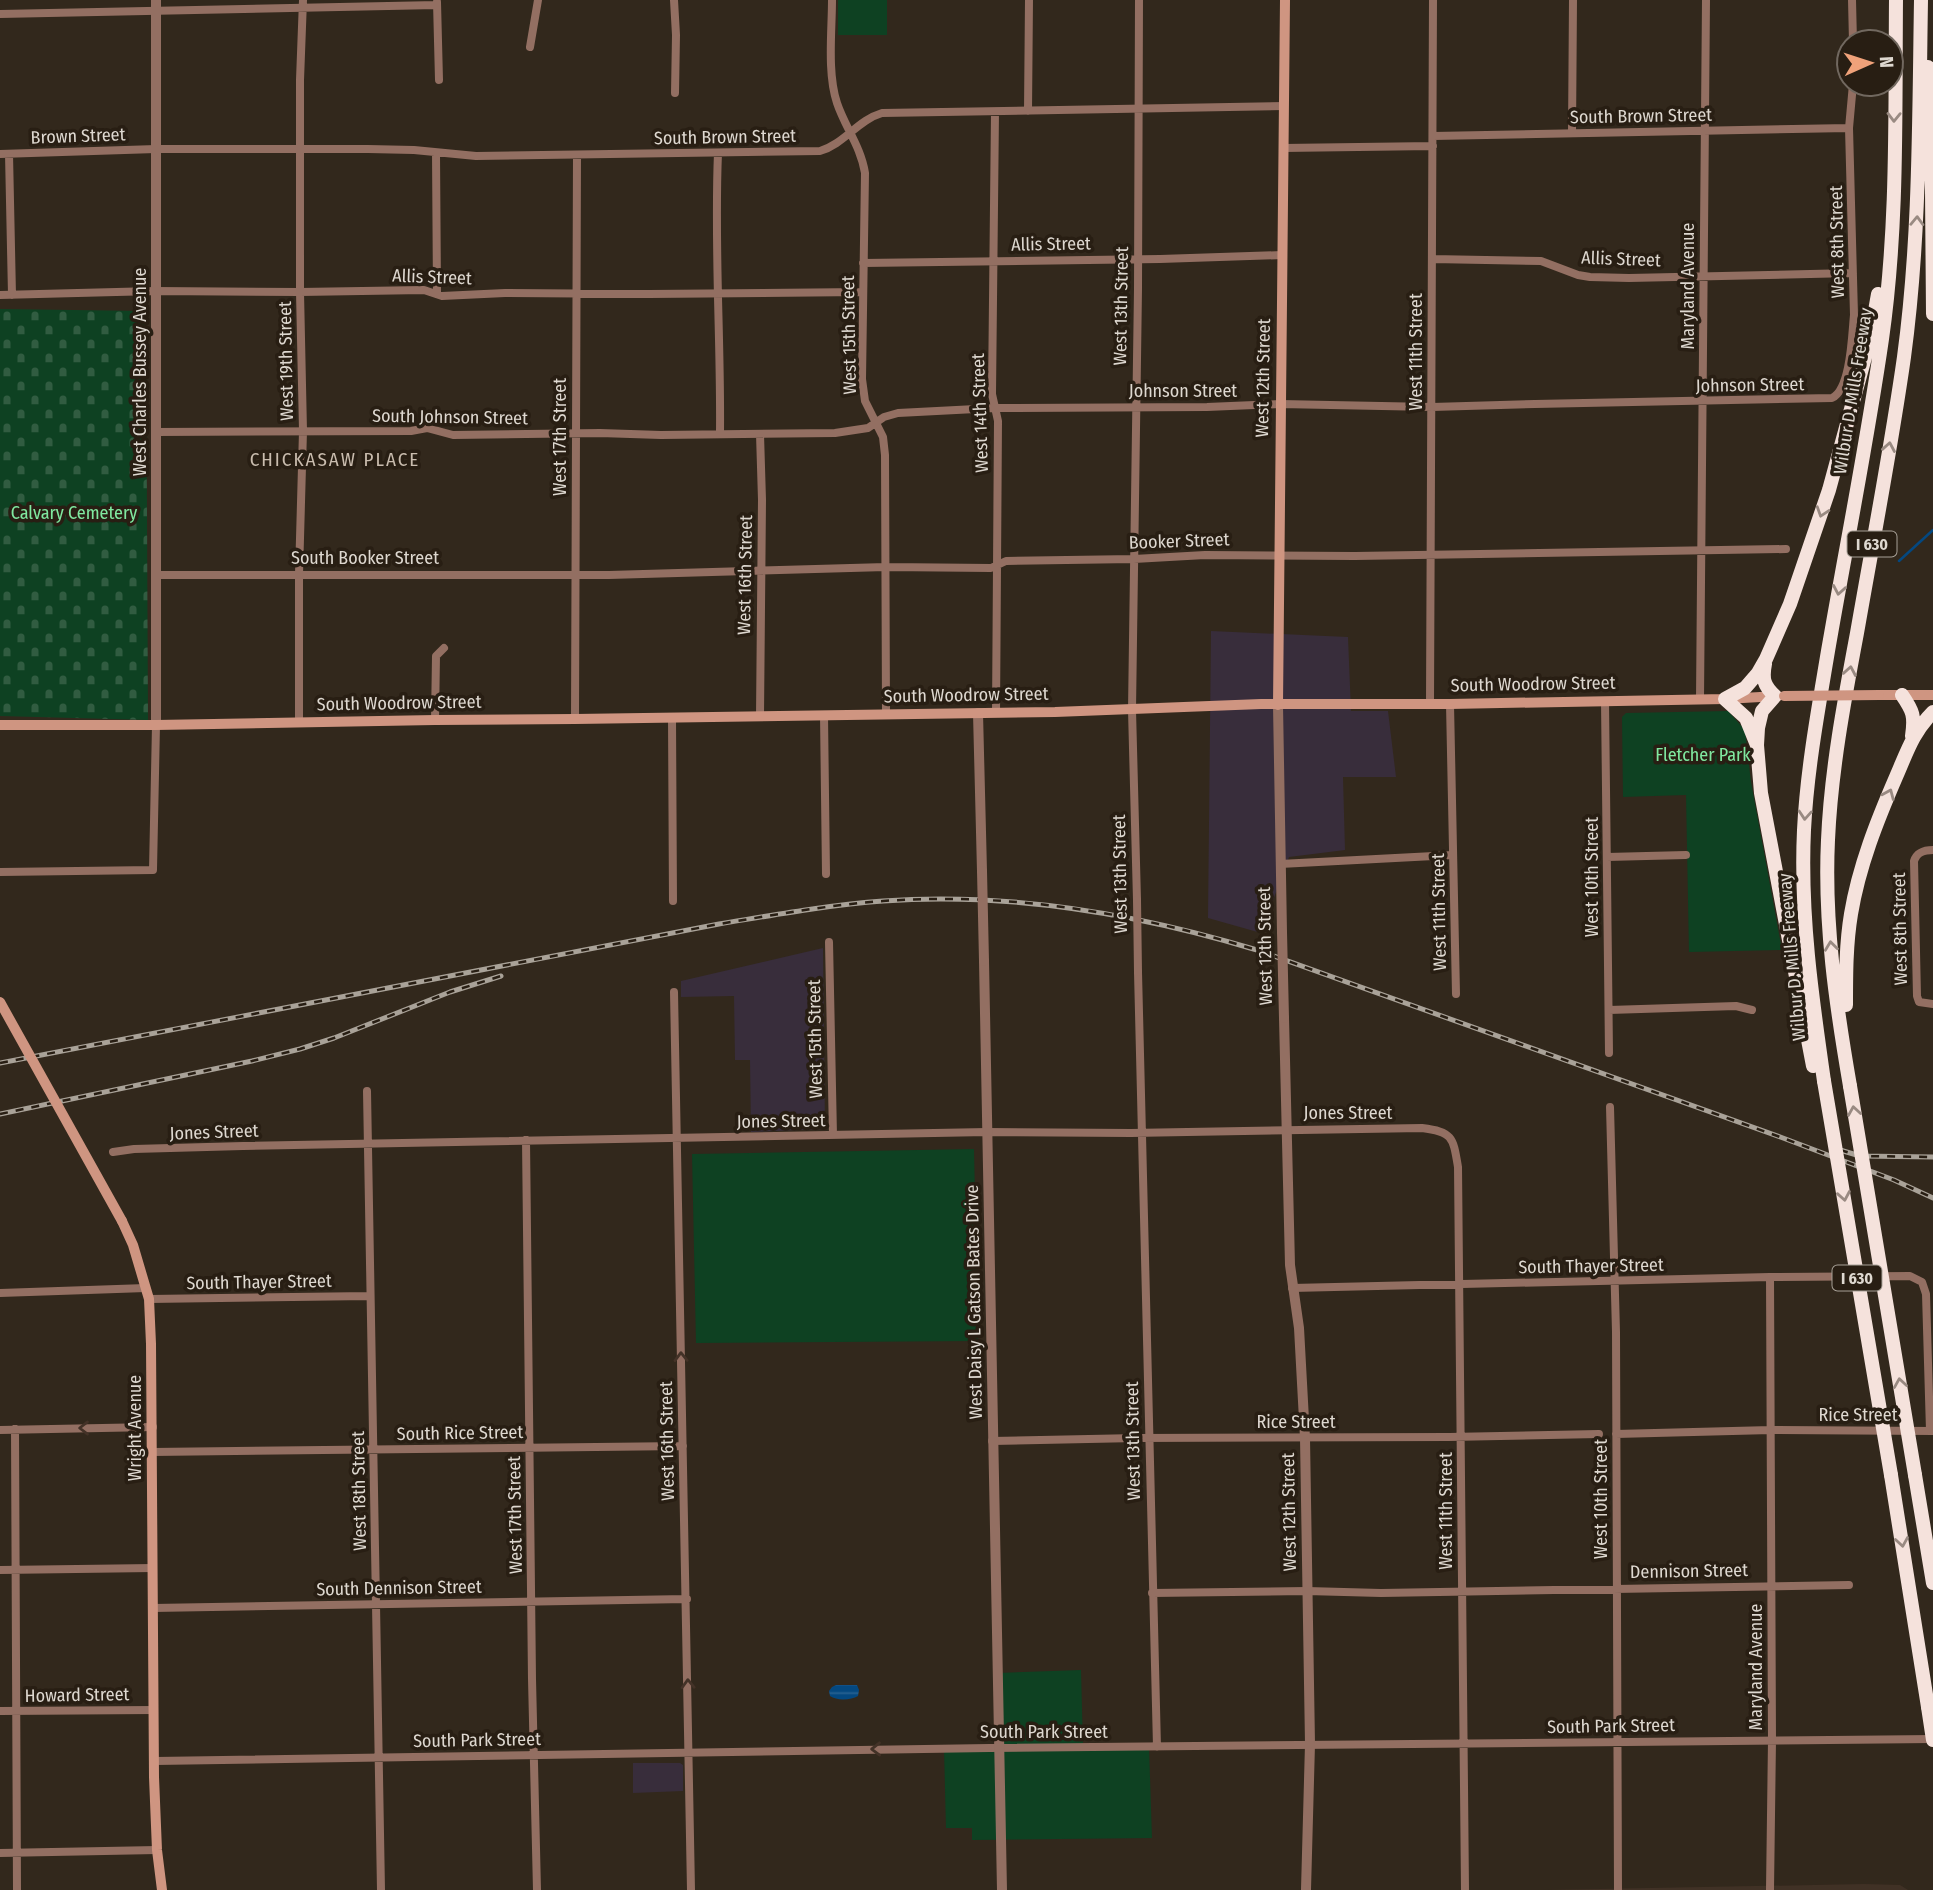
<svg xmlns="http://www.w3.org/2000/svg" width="1933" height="1890" font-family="'Fira Sans Condensed',sans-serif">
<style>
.commercial{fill:#382d3b}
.medical{fill:#403125}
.cemetery{fill:url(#cemetery-stones)}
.park{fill:#0e4122}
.water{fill:url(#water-rules)}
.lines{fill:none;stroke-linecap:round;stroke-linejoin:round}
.stream{stroke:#044880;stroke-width:2.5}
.minor{stroke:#936f62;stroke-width:8}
.tertiary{stroke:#936f62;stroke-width:10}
.secondary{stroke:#cf9581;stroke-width:10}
.motorway{stroke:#f5e2dc;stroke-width:14}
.rail-casing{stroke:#a9a298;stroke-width:5}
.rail{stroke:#281e13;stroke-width:2.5;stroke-dasharray:8;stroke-linecap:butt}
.minor-bridge{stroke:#936f62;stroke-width:8}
.tertiary-bridge{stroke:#936f62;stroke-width:10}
.secondary-bridge{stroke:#cf9581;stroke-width:10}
.motorway-bridge{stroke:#f5e2dc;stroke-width:14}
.oneway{stroke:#998a82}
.oneway2{stroke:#433227}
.labels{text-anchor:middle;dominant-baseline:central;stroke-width:7;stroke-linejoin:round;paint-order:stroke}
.shield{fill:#281e13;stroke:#a7a097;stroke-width:2}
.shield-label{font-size:16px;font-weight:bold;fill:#ded8d0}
.street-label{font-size:18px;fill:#ded8d0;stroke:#281e13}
.park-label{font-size:18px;fill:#80e9a0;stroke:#281e13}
.neighbourhood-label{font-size:19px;letter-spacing:2px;fill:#c9bcae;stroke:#281e13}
</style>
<defs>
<pattern id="cemetery-stones" width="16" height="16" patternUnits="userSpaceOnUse" patternTransform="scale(1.75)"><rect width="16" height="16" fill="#0e4122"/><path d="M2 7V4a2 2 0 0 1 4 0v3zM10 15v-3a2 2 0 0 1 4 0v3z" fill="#315c41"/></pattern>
<pattern id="water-rules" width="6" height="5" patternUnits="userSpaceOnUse" patternTransform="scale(1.75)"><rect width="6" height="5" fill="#044880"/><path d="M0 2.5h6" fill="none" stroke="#286291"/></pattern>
</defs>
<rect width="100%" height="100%" fill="#32281c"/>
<path class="commercial" d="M1211 631 1348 637 1351 711H1388L1396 777H1343L1345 850 1289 857 1261 933 1208 918Z
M823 948 825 1128 822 1129 751 1132 750 1060H735L734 996 681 997V981Z
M633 1763H680L683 1765V1791L633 1793Z"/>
<path class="medical" d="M1864 1884 1900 1885 1908 1890H1547Z"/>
<path class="cemetery" d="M0 309 146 311 148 720 0 716Z"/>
<path class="park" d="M838 0H887V35H838Z
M1728 711 1745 730 1751 782 1782 950 1689 952 1686 795 1623 797 1622 717 1626 713Z
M974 1149 978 1341 696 1343 692 1154Z
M1081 1670 1083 1747H1149L1152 1838 972 1840V1828H946L944 1749 999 1748 997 1673Z"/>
<path class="water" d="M836 1685H857L859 1690 858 1696C851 1700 837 1701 830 1696L829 1691 832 1687Z"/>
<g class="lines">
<path class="stream" d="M1899 561 1933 530"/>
<path class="minor" d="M674 0 676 35 675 93
M832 0C832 31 827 73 837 103 845 127 861 147 865 173L862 379 865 401 883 437 885 455 886 714
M1852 0 1853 42
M437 2 439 80
M0 14 437 5
M530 47 538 0
M1028 111 1029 0
M995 112 992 394 998 421 996 713
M1572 133 1573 0
M1433 136 1849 128
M1283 148 1433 146
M436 153 437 294
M718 153C714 246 721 340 720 433
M0 154 156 149H368L414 150 476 156 820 151C844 144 858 120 882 113L1284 106
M9 154 12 295
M1432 259 1541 261 1578 275 1590 277 1629 278 1853 273
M863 263 1160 259 1282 255
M0 295 155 291 300 292 424 290 442 296 505 293 649 294 863 292
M156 432 411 431 427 428 453 435 600 433 661 435 835 433 868 428 884 417 898 413 995 408 1207 407 1280 404 1432 407 1535 404 1832 398C1851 389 1852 334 1854 315L1849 128 1853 84
M760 434 762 500 760 716
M155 575H609L886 567 991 568 1006 561 1134 559 1205 555 1355 556 1786 549
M1700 699 1706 0
M1605 701 1609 1053
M1430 704 1433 0
M1450 704 1456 994
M824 715 826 874
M672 718 673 901
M575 719 577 155
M435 720 436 656 444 648
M299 722V574L303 431 300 292V80L303 0
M1933 850C1924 850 1917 852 1914 861L1917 996 1919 1002 1933 1004
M1607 857 1686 855
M1280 864 1453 855
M0 872 153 870 156 725
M1137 900 1132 710 1138 289 1139 0
M829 942 833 1135
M1138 972 1157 1747
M674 992 691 1890
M1609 1010 1736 1006 1752 1010
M367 1091 381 1890
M1610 1107 1616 1332 1618 1890
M526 1140 532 1679 537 1890
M113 1152 134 1149 243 1146 987 1132 1131 1133 1422 1128C1453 1132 1453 1137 1458 1167L1465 1890
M1770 1277 1772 1740 1770 1890
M1292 1288 1770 1277 1910 1276 1922 1282 1926 1294 1930 1431
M0 1293 146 1288
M149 1299 369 1296
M15 1429 17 1890
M0 1430 153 1427
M1616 1434 1771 1430 1933 1431
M992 1441 1137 1438 1449 1437 1599 1434
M152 1452 683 1446
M0 1570 153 1568
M1152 1593 1307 1591 1381 1593 1849 1585
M153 1608 687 1599
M0 1711 154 1710
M155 1761 989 1748 1933 1739
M0 1853 157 1850"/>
<path class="tertiary" d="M1278 705 1282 932
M978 713 982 871
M156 725V0
M984 961 1002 1890
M1284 1018 1290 1265 1299 1328 1305 1438 1310 1744 1306 1890"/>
<path class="secondary" d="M1879 695H1933
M1278 705 1285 0
M0 725H156L435 720 575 719 1055 712 1261 704H1450L1725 699 1778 696
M122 1221 133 1245 149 1299 151 1344 154 1777 157 1850 162 1890"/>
<path class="motorway" d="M1928 67 1932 191 1933 314
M1765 664C1762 679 1764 686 1775 696L1762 711 1758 728 1757 745 1761 793 1813 1066
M1902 695C1913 711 1915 716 1912 736
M1757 745 1746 718 1725 699 1745 688 1758 673 1766 659 1790 604 1829 490 1870 339 1878 294
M1846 1005C1846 974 1846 944 1851 914 1859 866 1877 821 1896 777 1907 752 1913 732 1933 712
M1824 1081C1812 998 1800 914 1804 830 1807 770 1818 711 1828 651 1846 547 1867 443 1882 339 1898 227 1895 113 1896 0
M1850 1086C1836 1005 1824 923 1828 840 1831 771 1844 702 1857 633 1873 541 1891 449 1904 357 1920 239 1919 119 1921 0
M1891 1475 1928 1707
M1915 1475 1933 1583"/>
<g class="rail-casing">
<path id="rail" d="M0 1063 719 924C774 915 828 905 883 901 1011 892 1135 913 1257 950L1783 1138 1894 1180 1933 1198
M0 1114 252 1061 300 1049 334 1038 450 992 501 976
M1840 1150 1860 1156 1933 1157"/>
</g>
<use href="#rail" class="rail"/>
<path class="minor-bridge" d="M1137 900 1138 972"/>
<path class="tertiary-bridge" d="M982 871 984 961
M1282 932 1284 1018"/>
<path class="secondary-bridge" d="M1784 696 1879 695
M0 1002 122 1221"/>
<path class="motorway-bridge" d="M1824 1081 1891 1475
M1850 1086 1915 1475
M1928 1707 1933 1740"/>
</g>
<defs><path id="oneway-chevron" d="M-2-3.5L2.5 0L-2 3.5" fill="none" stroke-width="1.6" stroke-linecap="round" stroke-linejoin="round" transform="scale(1.75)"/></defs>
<g class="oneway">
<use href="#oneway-chevron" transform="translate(1894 117) rotate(91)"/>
<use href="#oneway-chevron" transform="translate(1917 221) rotate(-88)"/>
<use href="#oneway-chevron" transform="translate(1889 447) rotate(-80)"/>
<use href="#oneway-chevron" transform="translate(1822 512) rotate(108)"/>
<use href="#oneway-chevron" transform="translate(1839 590) rotate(100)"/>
<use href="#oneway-chevron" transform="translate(1850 671) rotate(-80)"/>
<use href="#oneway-chevron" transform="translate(1889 794) rotate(-67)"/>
<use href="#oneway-chevron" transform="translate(1805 815) rotate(94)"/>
<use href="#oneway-chevron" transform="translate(1831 946) rotate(-97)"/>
<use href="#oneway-chevron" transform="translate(1854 1111) rotate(-99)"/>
<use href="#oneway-chevron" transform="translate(1844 1196) rotate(80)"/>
<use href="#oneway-chevron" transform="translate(1900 1383) rotate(-99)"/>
<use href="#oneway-chevron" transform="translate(1902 1542) rotate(81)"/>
</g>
<g class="oneway2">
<use href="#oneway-chevron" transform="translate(681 1357) rotate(-91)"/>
<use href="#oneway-chevron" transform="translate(84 1428) rotate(180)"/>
<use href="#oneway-chevron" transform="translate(688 1684) rotate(-92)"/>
<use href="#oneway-chevron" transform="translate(876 1749) rotate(179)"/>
</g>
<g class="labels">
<g class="shield">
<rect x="1847.5" y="531.5" width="49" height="25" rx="5"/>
<rect x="1832.5" y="1265.5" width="49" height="25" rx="5"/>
</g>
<g class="shield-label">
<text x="1872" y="544">I 630</text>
<text x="1857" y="1278">I 630</text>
</g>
<g class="street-label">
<text transform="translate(1641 116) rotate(-1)">South Brown Street</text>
<text transform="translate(78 136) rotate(-2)">Brown Street</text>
<text transform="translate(725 137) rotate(-1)">South Brown Street</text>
<text transform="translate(1837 242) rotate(-91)">West 8th Street</text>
<text transform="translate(1051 244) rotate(-1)">Allis Street</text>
<text transform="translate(1621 259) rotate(2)">Allis Street</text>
<text transform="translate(432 277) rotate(2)">Allis Street</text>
<text transform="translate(1688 286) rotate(-90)">Maryland Avenue</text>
<text transform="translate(1121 306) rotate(-89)">West 13th Street</text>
<text transform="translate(849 335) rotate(-91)">West 15th Street</text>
<text transform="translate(1416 352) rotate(-90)">West 11th Street</text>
<text transform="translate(286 361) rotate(-91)">West 19th Street</text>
<text transform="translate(140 372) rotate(-90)">West Charles Bussey Avenue</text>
<text transform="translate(1263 378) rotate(-89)">West 12th Street</text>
<text transform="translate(1750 385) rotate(-1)">Johnson Street</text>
<text x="1183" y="391">Johnson Street</text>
<text transform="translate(1853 391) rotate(-81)">Wilbur D. Mills Freeway</text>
<text transform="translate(980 413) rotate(-92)">West 14th Street</text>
<text transform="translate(450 417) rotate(1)">South Johnson Street</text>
<text transform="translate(560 437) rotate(-90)">West 17th Street</text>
<text transform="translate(1179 541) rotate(-2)">Booker Street</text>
<text x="365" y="558">South Booker Street</text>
<text transform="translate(745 575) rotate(-89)">West 16th Street</text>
<text transform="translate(1533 684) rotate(-1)">South Woodrow Street</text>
<text transform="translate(966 695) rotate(-1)">South Woodrow Street</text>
<text transform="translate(399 703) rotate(-1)">South Woodrow Street</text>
<text transform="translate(1120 874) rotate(-91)">West 13th Street</text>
<text transform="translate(1592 877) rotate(-90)">West 10th Street</text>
<text transform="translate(1439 912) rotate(-91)">West 11th Street</text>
<text transform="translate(1900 929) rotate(-91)">West 8th Street</text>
<text transform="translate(1265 946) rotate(-91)">West 12th Street</text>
<text transform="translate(1792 957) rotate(-95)">Wilbur D. Mills Freeway</text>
<text transform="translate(815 1039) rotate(-91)">West 15th Street</text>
<text x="1348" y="1113">Jones Street</text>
<text transform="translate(781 1121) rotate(-1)">Jones Street</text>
<text transform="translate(214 1132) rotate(-2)">Jones Street</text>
<text transform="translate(1591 1266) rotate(-1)">South Thayer Street</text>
<text transform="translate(259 1282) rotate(-1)">South Thayer Street</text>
<text transform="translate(974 1302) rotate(-91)">West Daisy L Gatson Bates Drive</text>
<text x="1858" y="1415">Rice Street</text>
<text x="1296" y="1422">Rice Street</text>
<text transform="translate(135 1428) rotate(-90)">Wright Avenue</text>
<text transform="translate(460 1433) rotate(-1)">South Rice Street</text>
<text transform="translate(667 1441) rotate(-91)">West 16th Street</text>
<text transform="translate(1133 1441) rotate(-91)">West 13th Street</text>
<text transform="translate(359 1491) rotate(-91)">West 18th Street</text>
<text transform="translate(1601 1499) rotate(-90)">West 10th Street</text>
<text transform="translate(1446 1511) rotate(-90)">West 11th Street</text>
<text transform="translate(1289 1512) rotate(-91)">West 12th Street</text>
<text transform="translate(515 1515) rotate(-91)">West 17th Street</text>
<text transform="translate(1689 1571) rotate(-1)">Dennison Street</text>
<text transform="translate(399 1588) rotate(-1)">South Dennison Street</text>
<text transform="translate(1756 1667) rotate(-90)">Maryland Avenue</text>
<text transform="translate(77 1695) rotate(-1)">Howard Street</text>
<text transform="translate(1611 1726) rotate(-1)">South Park Street</text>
<text x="1044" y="1732">South Park Street</text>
<text transform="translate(477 1740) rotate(-1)">South Park Street</text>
</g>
<g class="park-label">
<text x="74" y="513">Calvary Cemetery</text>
<text x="1703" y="755">Fletcher Park</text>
</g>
<g class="neighbourhood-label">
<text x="335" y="459">CHICKASAW PLACE</text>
</g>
</g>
<g transform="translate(1870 63) rotate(87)"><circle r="33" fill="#281e13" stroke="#71685f" stroke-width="2"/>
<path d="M0-5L12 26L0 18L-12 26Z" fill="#f0a27a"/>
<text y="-10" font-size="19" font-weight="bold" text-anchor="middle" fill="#ded8d0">N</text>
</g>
</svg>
